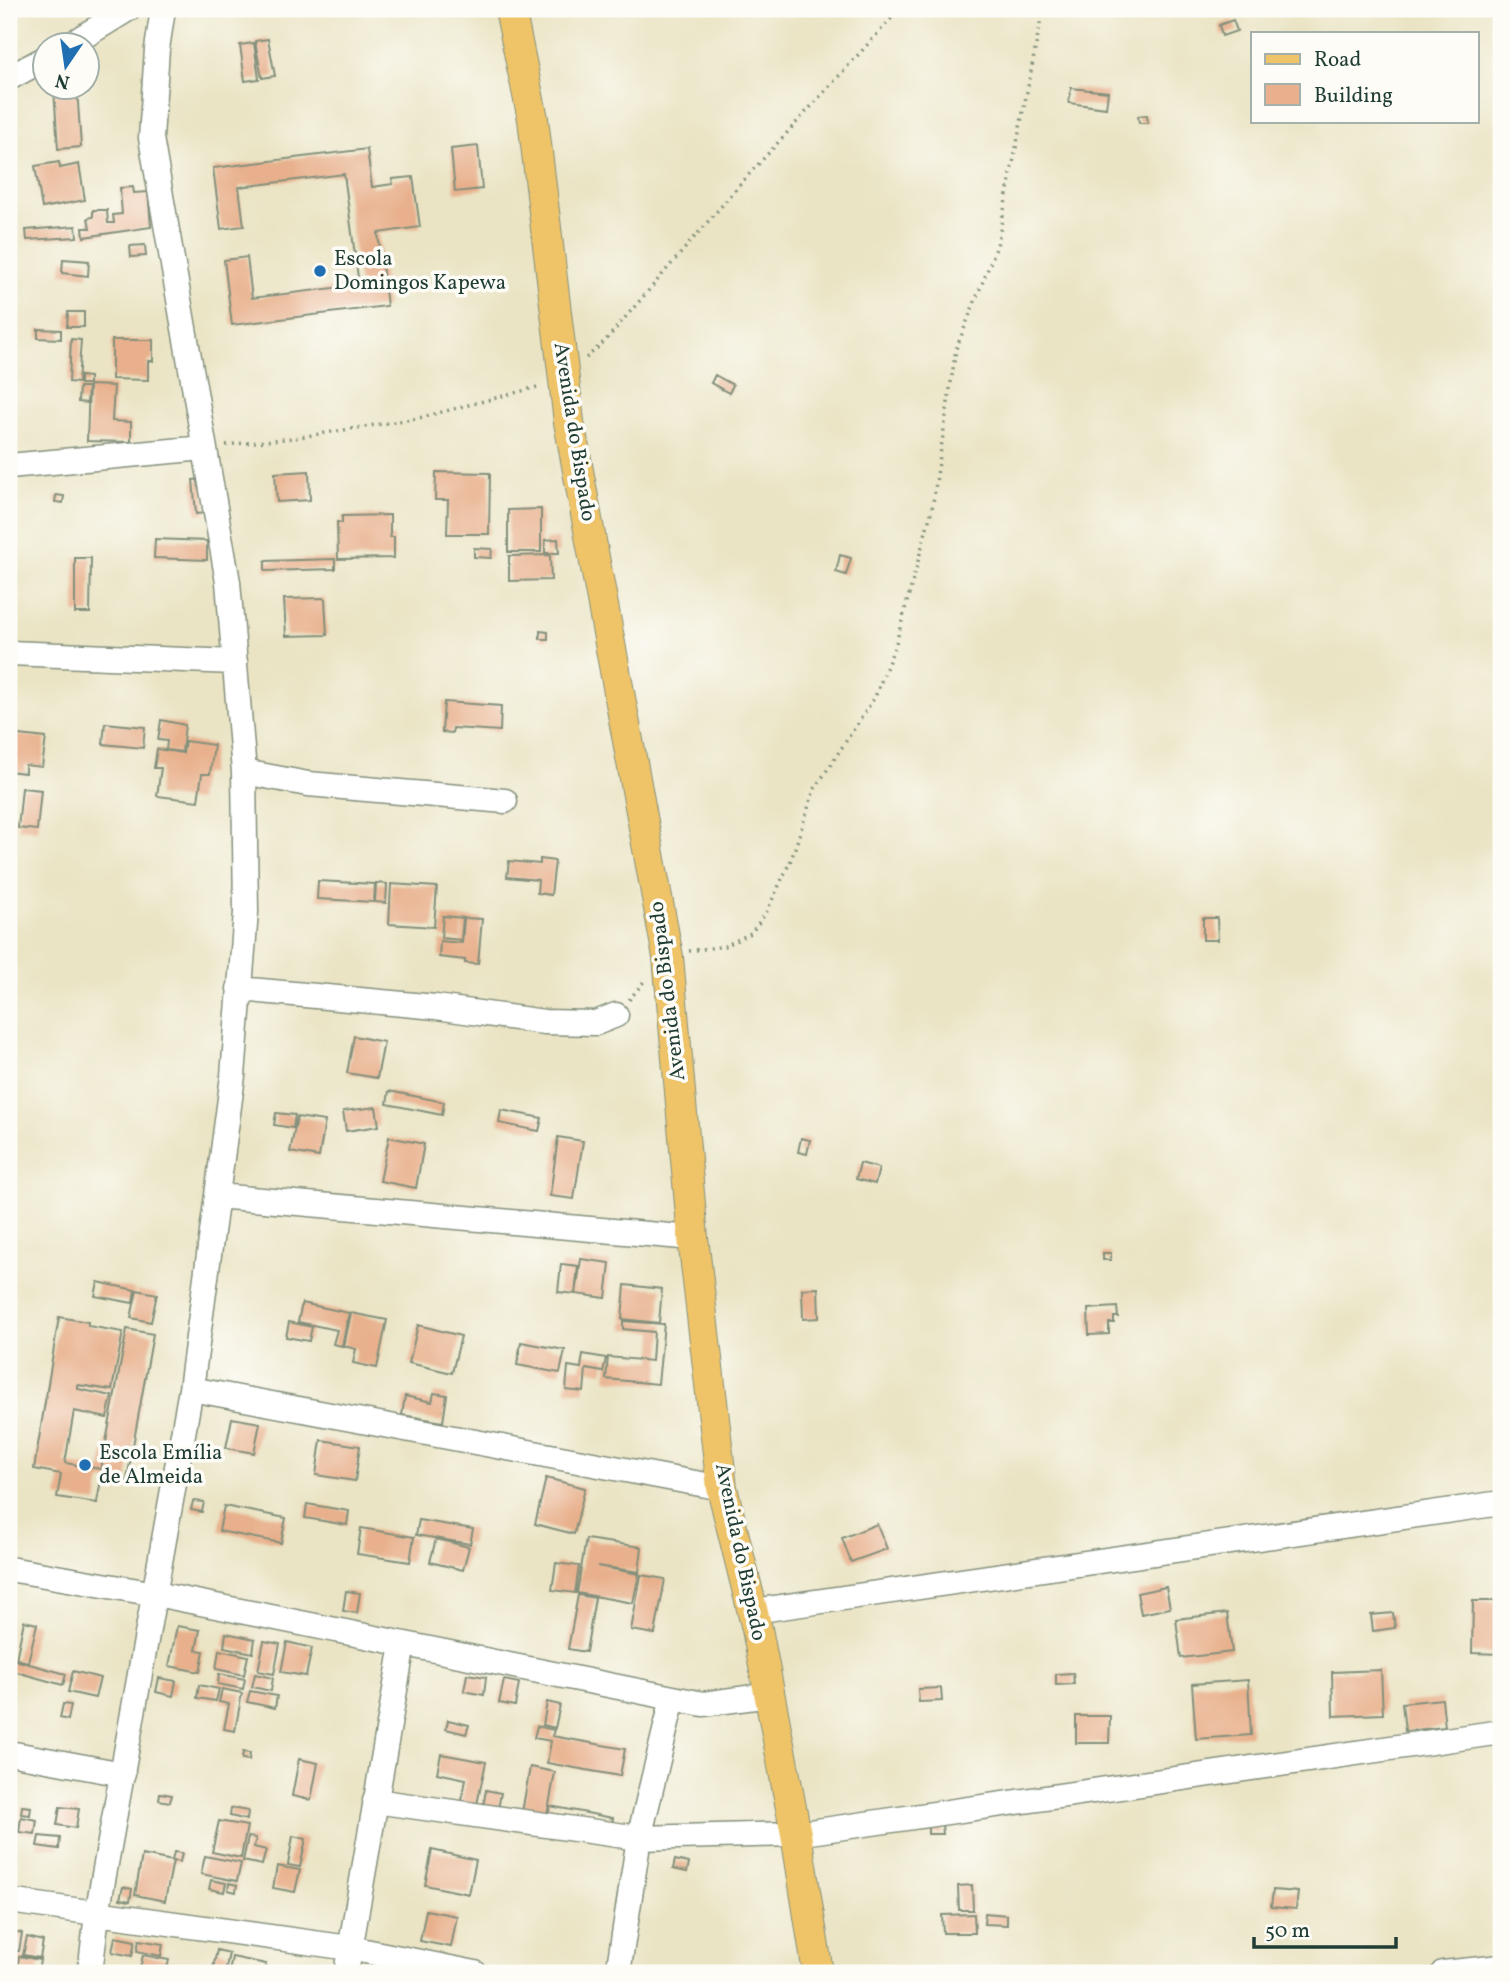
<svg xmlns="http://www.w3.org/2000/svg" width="1510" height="1982" font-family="Vollkorn,serif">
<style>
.building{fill:#e8b08c}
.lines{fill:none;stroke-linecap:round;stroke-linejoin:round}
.minor-casing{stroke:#84907c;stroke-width:27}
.major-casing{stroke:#84907c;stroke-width:32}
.path{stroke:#84907c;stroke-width:3.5;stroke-dasharray:2 5;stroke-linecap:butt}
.minor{stroke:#fff;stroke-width:24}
.major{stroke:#efc469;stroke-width:30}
.poi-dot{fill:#1f6fb2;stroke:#fdfcf7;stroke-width:2.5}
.labels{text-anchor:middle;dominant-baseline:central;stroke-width:7;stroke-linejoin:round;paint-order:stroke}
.poi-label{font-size:21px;fill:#1f3d34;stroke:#fdfcf7;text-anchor:start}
.street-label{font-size:21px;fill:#1f3d34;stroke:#fdfcf7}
</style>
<rect width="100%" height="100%" fill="#fdfcf7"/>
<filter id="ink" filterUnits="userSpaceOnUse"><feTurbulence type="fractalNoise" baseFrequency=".0143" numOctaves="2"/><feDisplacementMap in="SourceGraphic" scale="14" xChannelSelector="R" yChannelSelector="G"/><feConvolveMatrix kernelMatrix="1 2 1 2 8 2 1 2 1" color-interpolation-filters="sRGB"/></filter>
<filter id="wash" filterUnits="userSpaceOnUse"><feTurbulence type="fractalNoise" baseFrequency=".00686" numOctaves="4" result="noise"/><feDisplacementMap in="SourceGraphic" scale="28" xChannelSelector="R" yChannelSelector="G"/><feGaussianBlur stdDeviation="1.57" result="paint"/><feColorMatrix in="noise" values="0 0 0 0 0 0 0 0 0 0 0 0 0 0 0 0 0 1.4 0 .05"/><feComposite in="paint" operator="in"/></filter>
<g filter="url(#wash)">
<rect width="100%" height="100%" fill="#eae4c4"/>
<g id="blocks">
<path class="building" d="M1233 20 1237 31 1222 36 1219 25Z
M268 39 275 76 262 78 255 41Z
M254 43 259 79 245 81 240 45Z
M77 88 81 147 58 149 54 89Z
M1071 88 1108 92 1106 108 1069 103Z
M1147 115 1148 123H1139L1138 116Z
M478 146 482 189 455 192 451 149Z
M367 149 372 187 393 184 392 179 413 177 420 227 378 233 387 306 232 325 224 260 247 257 252 298 359 285 344 174 239 187 244 226 221 229 213 168Z
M59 162 60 168 79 164 85 200 42 208 35 166Z
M133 187 134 193 148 192 151 227 84 237 83 228H90L88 218 93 217V210H107L108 223H114L113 215 122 214 120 188Z
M76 226 77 237 27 240 26 230Z
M145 245 146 256 131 257 130 246Z
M63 259 89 261 88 276 62 273Z
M68 312H84V327H67Z
M38 329 61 330V339L38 338Z
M71 339 81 340 78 383 69 382Z
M112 340H153V361H148V380L112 379Z
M715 375 733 385 729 393 711 383Z
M80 376 89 377V384H80Z
M89 385 114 386 112 421 131 422V442L87 441Z
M79 387H88L87 403 78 402Z
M309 471 310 500 277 502 275 473Z
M436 472 490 473 489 534H447L448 500H435Z
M203 479 206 513 196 514 193 480Z
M56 495 64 496 63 503 55 502Z
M541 509V552H508V510Z
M390 515V537H394V558L338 559 337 522 342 523V516Z
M155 539 207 541V560L154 558Z
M558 539 559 553H545V540Z
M474 548 492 549 491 558 474 557Z
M550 555 551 580 509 581V556Z
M840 555 851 558 846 575 836 572Z
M75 558H91L90 613H75Z
M335 559V569L265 571V561Z
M325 598 327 635 286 636 284 599Z
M540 631 548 632V639H540Z
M444 702 501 706 500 731 453 728 452 733 442 732Z
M161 720 185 725 182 752 166 750 167 741 158 740Z
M105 723 145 727 143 748 103 744Z
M9 734 46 738 42 767 25 765V773L9 771Z
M185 741 214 745 210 774H202L198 801 157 796 161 768H154L157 749 183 753Z
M22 788 41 790 37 830 18 828Z
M540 859 555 861 551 895 537 893 538 880 507 877 509 861 540 864Z
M318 881 375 884 374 902 317 899Z
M376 883 387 884 386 903 375 902Z
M391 884 437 887 434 927 389 924Z
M443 916 463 918 461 940 441 938Z
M464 918 482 919 478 964 465 963V960L439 957 440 941 462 943Z
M1203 918H1217L1218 940H1203Z
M354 1036 384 1042 377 1078 347 1073Z
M389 1091 444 1102 442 1115 387 1104Z
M376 1107 379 1126 346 1131 343 1111Z
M501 1110 542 1118 539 1131 499 1123Z
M276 1113 295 1115 293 1128 274 1125Z
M297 1117 325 1121 319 1157 290 1152Z
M389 1137 424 1144 416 1188 380 1181Z
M558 1137 583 1141 574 1199 550 1196Z
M801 1138 810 1140 807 1154 798 1152Z
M860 1163 879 1168 875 1184 856 1179Z
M1103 1253H1111V1260H1103Z
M581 1259 610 1263 606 1298 576 1294Z
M561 1264 578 1266 575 1294 558 1292Z
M98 1282 135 1290 133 1303 95 1296Z
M625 1285 662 1289 659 1323 622 1319Z
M818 1288 819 1318 803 1319 802 1289Z
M137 1290 157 1294 151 1322 131 1318Z
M302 1303 349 1313 342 1346 333 1344 337 1330 298 1322Z
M1117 1307 1118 1317H1114V1323H1109V1334L1089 1335 1088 1309Z
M351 1313 387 1320 377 1368 353 1363 356 1349 344 1346Z
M59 1317 88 1322V1326L123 1332 112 1390 78 1385V1389L112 1396 107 1418 74 1411 65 1463 101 1469 127 1329 153 1334 126 1485 101 1480 97 1503 57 1497 61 1474 34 1469Z
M623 1321 664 1324 658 1384 606 1379 608 1357 652 1361 654 1332 623 1329Z
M289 1322 312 1327 309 1341 286 1337Z
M418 1325 461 1336 452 1373 409 1363Z
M521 1342 565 1350 560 1373 517 1365Z
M583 1354 606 1358 603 1372 586 1369 584 1392 566 1390 568 1366 581 1368Z
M434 1393 447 1395 443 1422 402 1415 405 1396 432 1402Z
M232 1418 260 1423 254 1453 226 1448Z
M321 1440 360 1446 355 1481 316 1475Z
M546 1478 585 1488 574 1534 535 1524Z
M193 1501 204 1502 202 1512 191 1510Z
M307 1504 349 1511 347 1525 305 1518Z
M224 1506 286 1518 281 1543 219 1531Z
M419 1520 473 1529 470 1544 416 1535Z
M877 1524 887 1549 851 1562 842 1538Z
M361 1528 414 1537 410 1562 357 1554Z
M436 1539 469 1547 463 1570 430 1562Z
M586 1539 642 1547 639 1572 597 1566 639 1574 633 1603 577 1593Z
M556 1563 579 1566 575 1593 552 1590Z
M641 1575 665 1579 655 1634 631 1630Z
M1166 1587 1170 1608 1141 1614 1137 1593Z
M346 1591 360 1593 357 1613 343 1611Z
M578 1595 595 1598 586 1652 568 1649Z
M1473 1601H1497L1496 1636H1501V1654L1472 1653Z
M1227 1613 1232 1652 1181 1658 1176 1619Z
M1393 1613 1395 1628 1373 1631 1371 1615Z
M24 1621 37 1624 28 1662 16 1659Z
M177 1626 200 1630 196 1650 204 1651 200 1672 169 1666Z
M226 1633 255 1639 253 1653 224 1647Z
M264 1641 280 1644 274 1674 258 1671Z
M287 1642 312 1648 306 1676 281 1672Z
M219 1650 248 1656 244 1675 216 1669Z
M11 1659 66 1674 63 1685 9 1670Z
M1381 1670 1383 1714 1333 1716 1332 1672Z
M73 1671 100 1678 95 1698 68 1692Z
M1073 1673 1074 1684 1056 1685V1674Z
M219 1674 245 1679 243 1689 218 1684Z
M255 1674 273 1678 271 1691 252 1687Z
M467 1674 486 1677 484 1695 464 1691Z
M159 1678 176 1681 173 1696 156 1692Z
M504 1680 519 1683 515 1706 499 1703Z
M1248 1680 1251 1735 1196 1739 1192 1684Z
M199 1685 219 1689 216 1701 197 1698Z
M941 1688 942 1701 919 1702 918 1689Z
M222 1689 242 1693 235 1731 224 1729 229 1704 219 1702Z
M250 1691 277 1696 275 1708 247 1702Z
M1442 1699 1445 1727 1405 1731 1402 1703Z
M547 1702 560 1705 555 1728 543 1725Z
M63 1704 71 1705 68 1720 60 1718Z
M1076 1716H1110L1109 1743H1076Z
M448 1720 469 1725 466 1734 446 1729Z
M537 1726 554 1730 552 1736 625 1749 620 1776 547 1763 551 1741 534 1738Z
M243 1752 250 1753 249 1760 242 1759Z
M441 1754 486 1762 476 1809 461 1806 466 1779 437 1773Z
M299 1759 318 1763 311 1800 292 1796Z
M530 1767 555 1772 546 1822 521 1818Z
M486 1790 501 1793 497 1815 482 1812Z
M160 1793 172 1795 170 1802 159 1800Z
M22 1806 31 1807 30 1815 21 1814Z
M550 1806 613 1818 610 1835 547 1821Z
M60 1807 79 1809 76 1828 57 1825Z
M231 1808 248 1811 247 1820 230 1816Z
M21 1817 37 1820 35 1834 19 1832Z
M219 1821 247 1826 241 1858 212 1852Z
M942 1824 943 1834H928V1825Z
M9 1831 16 1832 10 1877H9Z
M39 1836 60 1838 59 1849 37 1846Z
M293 1836 306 1839 300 1867 288 1865Z
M248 1837 256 1838 254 1847 266 1850 262 1865 243 1861Z
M432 1850 476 1860 469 1894 425 1885Z
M174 1852 182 1853 180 1862 172 1861Z
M142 1855 173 1861 165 1901 135 1895Z
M205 1856 241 1863 237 1881 201 1874Z
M675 1860 689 1863 687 1872 673 1869Z
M277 1866 300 1870 295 1892 273 1888Z
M1498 1869H1501V1888H1499Z
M211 1880 226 1883 224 1892 209 1889Z
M229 1883 237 1885 236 1892 228 1890Z
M972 1885 973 1910H959L958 1886Z
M123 1887 132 1889 130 1901 120 1899Z
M1273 1890 1298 1892 1296 1909 1271 1907Z
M426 1910 457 1916 451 1947 420 1941Z
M985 1913 1007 1915V1925L984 1924Z
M974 1914 975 1933H943L942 1915Z
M9 1930 22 1933 19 1951H16L15 1957 9 1956Z
M27 1937 43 1941 40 1958 23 1955Z
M115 1937 135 1941 132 1956 112 1952Z
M139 1940 163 1944 161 1956 137 1951Z
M217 1950 229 1953 225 1973H212Z
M143 1955 169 1960 166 1973H139Z
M19 1956 40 1960 38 1973 17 1970Z
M232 1957 266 1964 264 1973H229Z"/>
</g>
</g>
<g filter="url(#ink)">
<use href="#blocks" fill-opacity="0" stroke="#84907c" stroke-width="2"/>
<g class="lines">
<g class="minor-casing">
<path id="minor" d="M68 46 128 9
M9 78 46 58
M9 466 204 448
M9 653 235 662
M244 772 308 784 505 801
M239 989 436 1007 544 1022 596 1023 616 1015
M217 1196 693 1238
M191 1389 722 1488
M9 1569 156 1594 703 1704 769 1695
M753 1611 1501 1503
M9 1753 123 1774
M375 1801 639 1838 796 1834 1501 1732
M9 1901 350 1948 475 1973
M90 1973 97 1914 191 1389 233 1076 246 912 244 772 228 582 151 138 157 49 163 9
M346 1973 403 1644
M618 1973 639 1838 673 1698
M1443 1973 1501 1967"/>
</g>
<g class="major-casing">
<path id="major" d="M510 9 533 119 569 422 668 957 693 1238 722 1488 757 1629 796 1834 818 1973"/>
</g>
<path class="path" d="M586 358 605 341 743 181 900 9
M226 445 294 438 419 418 541 386
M689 951 725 946 751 933 766 913 791 860 814 790 875 697 896 643 932 509 956 349 997 246 1043 9
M629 1000 646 979"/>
<use href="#minor" class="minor"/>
<use href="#major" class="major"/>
</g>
</g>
<g class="poi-dot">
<circle cx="320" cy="271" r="7"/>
<circle cx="85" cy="1465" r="7"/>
</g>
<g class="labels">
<g class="poi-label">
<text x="334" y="259">Escola<tspan x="334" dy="24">Domingos Kapewa</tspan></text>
<text x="99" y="1453">Escola Emília<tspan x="99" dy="24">de Almeida</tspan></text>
</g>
<g class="street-label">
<text transform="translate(574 432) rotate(81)">Avenida do Bispado</text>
<text transform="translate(668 991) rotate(-97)">Avenida do Bispado</text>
<text transform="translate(740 1552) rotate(78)">Avenida do Bispado</text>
</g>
</g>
<rect width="1510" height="1982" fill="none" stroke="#fdfcf7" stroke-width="35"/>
<rect x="1251" y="32" width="228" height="91" fill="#fdfcf7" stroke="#a4b0a9" stroke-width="2"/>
<rect x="1265" y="54" width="35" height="10" fill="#efc469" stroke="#a4b0a9" stroke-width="2"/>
<text x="1314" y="66" font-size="21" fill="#1f3d34">Road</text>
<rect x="1265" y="84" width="35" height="21" fill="#e8b08c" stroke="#a4b0a9" stroke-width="2"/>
<text x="1314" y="102" font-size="21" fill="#1f3d34">Building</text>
<g transform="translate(66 66) rotate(193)"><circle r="33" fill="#fdfcf7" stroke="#a4b0a9" stroke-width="2"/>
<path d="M0-5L12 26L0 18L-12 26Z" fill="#1f6fb2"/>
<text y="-10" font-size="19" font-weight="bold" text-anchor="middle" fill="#1f3d34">N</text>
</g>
<path d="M1254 1937v10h142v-10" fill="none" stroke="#1f3d34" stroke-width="3.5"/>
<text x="1265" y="1937" font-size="21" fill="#1f3d34" stroke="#fdfcf7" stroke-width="5" paint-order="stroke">50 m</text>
</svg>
